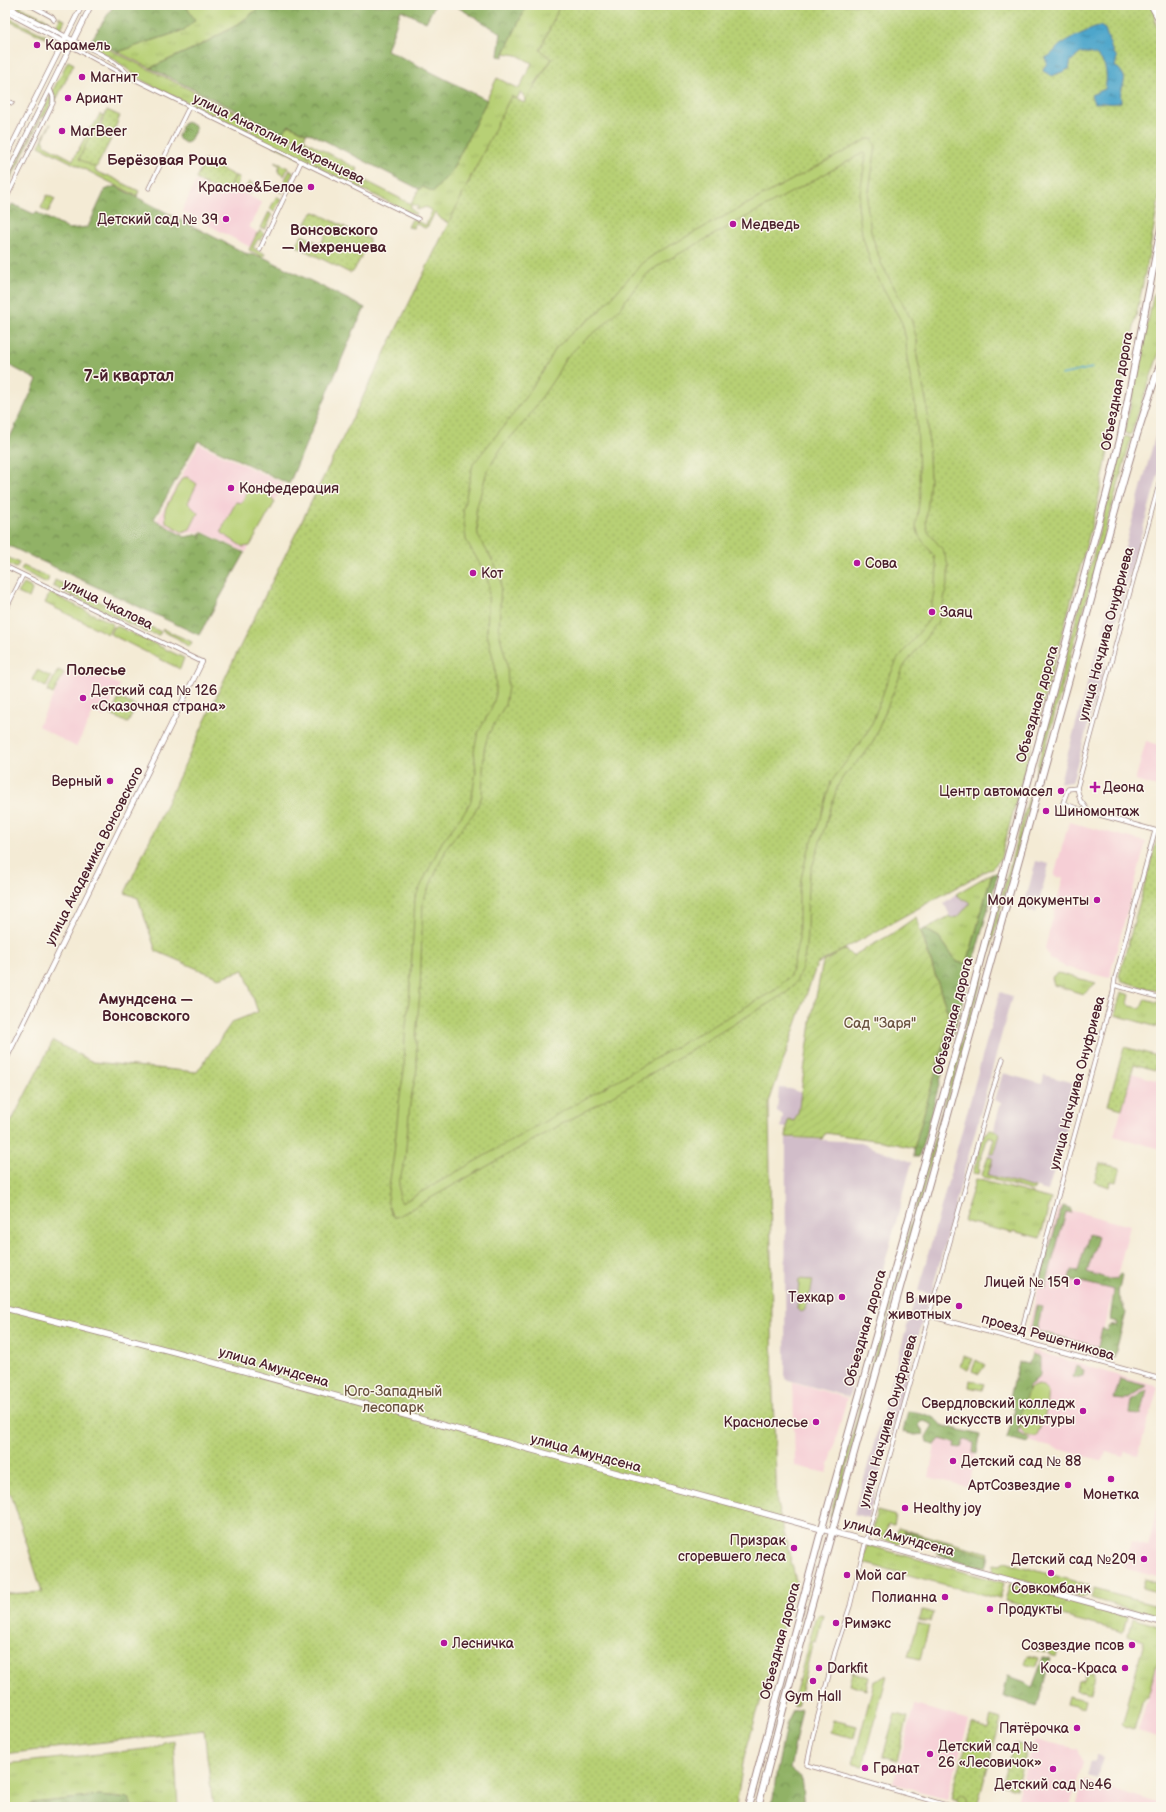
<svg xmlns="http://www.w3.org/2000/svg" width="1166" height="1812" font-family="'Balsamiq Sans',sans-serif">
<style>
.built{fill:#f6cfd6}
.industrial{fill:#d1bdc9}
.grass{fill:url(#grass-tufts);stroke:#807850}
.forest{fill:url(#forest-crowns);stroke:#6e6848}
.park{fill:url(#park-dots);stroke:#807850}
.garden{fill:url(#garden-furrows);stroke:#807850}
.pitch{fill:#b7d075;stroke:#807850;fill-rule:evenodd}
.water{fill:url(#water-ripples);stroke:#4c627b}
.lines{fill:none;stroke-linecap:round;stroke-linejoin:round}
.stream{stroke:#4da6cb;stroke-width:1.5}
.minor-casing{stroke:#9f8580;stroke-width:5}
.tertiary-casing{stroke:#9f8580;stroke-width:6}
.secondary-casing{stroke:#9f8580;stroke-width:7}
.primary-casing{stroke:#9f8580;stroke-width:8}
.minor{stroke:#fff;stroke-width:3.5}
.tertiary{stroke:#fff;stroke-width:4.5}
.secondary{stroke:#fff;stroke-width:5.5}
.primary{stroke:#fff;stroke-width:6}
.poi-dot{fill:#b5179e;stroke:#fbf7ec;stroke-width:1.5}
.labels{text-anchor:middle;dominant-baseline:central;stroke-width:3;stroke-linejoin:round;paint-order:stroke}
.poi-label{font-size:14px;fill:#4a1f2b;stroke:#fbf7ec;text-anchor:start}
.street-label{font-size:14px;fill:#4a1f2b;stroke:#fbf7ec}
.park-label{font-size:14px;fill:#6b5441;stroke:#fbf7ec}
.neighbourhood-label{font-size:15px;font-weight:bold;fill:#4a1f2b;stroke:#fbf7ec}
.quarter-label{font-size:16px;font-weight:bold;fill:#4a1f2b;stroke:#fbf7ec}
</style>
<defs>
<pattern id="grass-tufts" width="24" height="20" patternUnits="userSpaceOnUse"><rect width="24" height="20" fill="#b7d075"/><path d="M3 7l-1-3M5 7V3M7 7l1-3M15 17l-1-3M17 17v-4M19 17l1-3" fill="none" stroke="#9fb265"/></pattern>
<pattern id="forest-crowns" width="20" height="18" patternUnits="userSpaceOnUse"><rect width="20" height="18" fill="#91b266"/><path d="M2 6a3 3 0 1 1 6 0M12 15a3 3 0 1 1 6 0" fill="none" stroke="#789054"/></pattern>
<pattern id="park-dots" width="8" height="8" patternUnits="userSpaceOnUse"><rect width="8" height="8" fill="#b7d075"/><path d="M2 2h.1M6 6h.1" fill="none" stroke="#9fb265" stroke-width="1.8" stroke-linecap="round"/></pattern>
<pattern id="garden-furrows" width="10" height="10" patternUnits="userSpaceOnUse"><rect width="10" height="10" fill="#b7d075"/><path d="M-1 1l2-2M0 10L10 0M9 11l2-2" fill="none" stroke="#9fb265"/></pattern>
<pattern id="water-ripples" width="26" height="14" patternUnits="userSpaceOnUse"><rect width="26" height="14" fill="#4da6cb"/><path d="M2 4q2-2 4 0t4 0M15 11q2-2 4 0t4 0" fill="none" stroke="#4287a5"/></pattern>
</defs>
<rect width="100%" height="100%" fill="#fbf7ec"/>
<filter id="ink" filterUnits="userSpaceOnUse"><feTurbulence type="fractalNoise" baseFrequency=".025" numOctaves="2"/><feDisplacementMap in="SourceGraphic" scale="8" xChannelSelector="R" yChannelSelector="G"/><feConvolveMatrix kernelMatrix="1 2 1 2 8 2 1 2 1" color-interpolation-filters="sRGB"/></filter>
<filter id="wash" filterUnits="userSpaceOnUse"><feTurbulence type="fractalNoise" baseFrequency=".012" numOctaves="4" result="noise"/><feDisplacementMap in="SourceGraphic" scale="16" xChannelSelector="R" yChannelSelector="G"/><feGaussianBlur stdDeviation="0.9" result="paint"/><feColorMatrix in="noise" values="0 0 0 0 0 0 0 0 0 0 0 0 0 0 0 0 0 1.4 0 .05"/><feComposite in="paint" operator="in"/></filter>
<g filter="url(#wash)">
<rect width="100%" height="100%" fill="#f4ebd5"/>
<path class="built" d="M196 181 218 193 234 188 262 203 249 227 257 232 250 247 182 211Z
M199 444 284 484 246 552 202 531 182 534 157 520Z
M81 667 120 685 104 717 94 711 76 747 38 726 65 673Z
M1146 741 1161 746V788L1135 781Z
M1069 822 1146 842 1109 978 1066 967 1050 959 1045 948 1063 878 1054 876Z
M1132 1073 1161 1082V1149L1114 1136Z
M1058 1207 1130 1226 1097 1354 1027 1334Z
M1032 1350 1158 1387 1138 1455 1125 1452 1123 1457 1106 1452 1103 1461 1009 1436Z
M793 1382 847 1398 827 1473 795 1466Z
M938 1430 978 1441 969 1487 929 1477Z
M1161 1495V1578L1124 1568 1131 1542 1148 1546Z
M1161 1651V1738L1138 1731Z
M915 1705 969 1720 947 1799 893 1783Z
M1034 1739 1078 1749 1083 1762 1070 1807H1014Z
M1084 1780 1161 1804V1807H1076Z"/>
<path class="industrial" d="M1161 415V465L1113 634 1102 631Z
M1098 644 1110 647 1072 782 1064 783 1060 782Z
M1036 861 1049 864 1036 913 1023 909Z
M956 894 962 899 971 903 958 918H951L944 903Z
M1000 992 1012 996 931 1294 918 1291Z
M1003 1073 1042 1084 1044 1075 1074 1083 1073 1088 1077 1089 1048 1191 983 1173 996 1130 994 1129 1001 1102 995 1100Z
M779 1088 790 1089 801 1093 798 1113 794 1121 788 1119 787 1128 781 1127 783 1115 777 1111Z
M786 1138 858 1142 912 1162 849 1397 785 1379Z
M915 1298 928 1301 868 1518 854 1514Z
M1097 1755 1104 1757 1097 1779 1087 1776 1091 1761 1095 1762Z"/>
<path class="grass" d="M16 5H21L20 7 48 20 47 22 56 27 60 19 58 17 65 20 60 30C49 25 21 15 16 5Z
M191 5H263L237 25 199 46 150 68 118 52 184 30 187 8Z
M527 5H561L552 59 535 84 635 257 521 92 471 176 462 203 450 224 441 219 435 212 428 226 425 228 415 223 413 228 408 227 412 219 426 225 432 211 426 207 417 210 416 209 419 207 411 204V209L416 213 415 215 250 134 255 122 306 148 308 157H309L308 146 282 133 289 125 306 133 304 140 358 169 353 178 363 182 364 180 411 204 419 189 451 172 497 78 519 89 532 63 517 55 504 53Z
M5 16 55 40 54 42 5 19Z
M92 41 253 121 247 132 143 81 114 59 89 46Z
M68 61 74 64 55 102 53 90Z
M51 95 52 102 44 117 41 118 5 190V186Z
M100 114 103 115 96 131 94 130 79 159 96 168 95 171 106 176 107 175 139 191 137 196 39 146 50 124H51L43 139 45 145 73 160 90 128 94 125Z
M276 162 288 168 284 176 279 173 278 171 280 166 275 163Z
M290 170 294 172 282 193 279 191Z
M235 176 239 177 237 186 241 188 240 190 231 185Z
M249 182 261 188 259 190 252 187 250 194 245 192V189Z
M277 196 281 200 274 211 270 209Z
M269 212 272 216 265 229 261 228Z
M260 230 264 234 261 240 258 239 253 248 265 254 263 257 249 250 257 233 258 234Z
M1161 283V347L1131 434 1129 435 1125 432 1153 297Z
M1125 436 1131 438 833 1517 830 1516 1031 789Z
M5 556 19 563 16 568 5 562Z
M23 566 49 577 47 583 21 570Z
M55 580 161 632 159 635 146 632 53 586Z
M24 584 30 587 32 590 29 598 18 593Z
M50 593 113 624 108 634 45 603Z
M117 626 184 658 180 669 110 634 113 627Z
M163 629 192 642 189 647 177 638 162 631Z
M992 873 967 964 957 962 939 937 925 929 950 916 951 918 958 917 970 903 966 900 962 899 956 894Z
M1058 973 1096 983 1083 994 1054 985 1052 977Z
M1121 992 1130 995 1128 1003 1130 1006 1140 1008 1142 1006 1145 999 1161 1003V1028L1115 1015Z
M990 1130 999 1132 1000 1134 994 1154 990 1153 994 1138 988 1136 978 1168 980 1169 979 1174 973 1173 984 1134Z
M988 1157 993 1158 988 1175 1035 1188 1034 1190 1032 1191 983 1177 982 1175Z
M976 1179 1051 1199 1040 1238 1013 1231 1012 1233 963 1221Z
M799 1279 813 1280 811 1291 804 1311 800 1312 797 1309Z
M877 1511 896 1516 894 1525 888 1524 885 1535 904 1540 897 1544C873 1536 870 1537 877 1511Z
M898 1528 989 1553 985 1565 981 1568 938 1555V1547L896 1535Z
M867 1545 1004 1583 1000 1599 863 1563Z
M1005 1562 1089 1585 1088 1594 1082 1597 993 1572 994 1564 1000 1565Z
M1010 1584 1127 1617 1123 1632 1005 1601Z
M1094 1589 1161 1607V1618L1091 1598Z
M821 1614 823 1615 816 1642 813 1641 797 1707 792 1706 815 1619 817 1615Z
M1132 1618 1158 1626 1161 1636V1650L1148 1696 1143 1699 1134 1730 1122 1726 1144 1641 1128 1635Z
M887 1675 863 1766 853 1764 874 1682Z
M174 1740 178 1807H132L129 1799 99 1796 33 1803 25 1807H5V1764L155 1748 164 1742Z"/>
<path class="forest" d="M114 5 137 7 139 5H191L187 8 195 20 184 30 118 52 92 39Z
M263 5H435L426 22 401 10 387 50 487 100 451 172 433 192 423 187 419 189 312 134 306 133 289 125 282 133 150 68 199 46 237 25Z
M454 5H527L504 53V57L498 56 501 33Z
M187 122 195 126 196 129 189 142 185 143 179 139 178 136 183 124Z
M115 186 245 253 263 257 365 308 354 330 289 484 198 441 154 519 185 537 200 534 201 539V532L245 553 199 635 5 544V448L37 380 5 363V218L12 204 34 214 36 212 68 229 88 227 105 190Z
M992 873H998L919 1157H914V1148L950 1020 921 931 925 929 939 937 957 962 967 964Z
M1062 1206 1070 1208 1072 1213 1066 1212 1045 1288 1038 1286Z
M1089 1234 1098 1237 1087 1272 1112 1280 1117 1279 1120 1274 1122 1275 1118 1293 1126 1313 1114 1358 1030 1336 1036 1306 1042 1307 1037 1331 1098 1347 1102 1328 1107 1331 1110 1326 1117 1325V1323L1110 1321 1114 1290 1069 1279 1071 1270 1078 1271Z
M1032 1354 1040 1357V1376L1029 1386 1018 1433 1030 1439 1028 1443 1007 1438 1015 1409 1008 1405 1019 1362 1029 1364Z
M1076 1366 1084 1370 1083 1376 1075 1378 1073 1377Z
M1120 1379 1147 1386 1124 1400 1114 1399Z
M1147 1390 1141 1415 1129 1414 1131 1400Z
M908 1411C921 1413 933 1414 941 1425L980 1435 977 1454 973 1453 974 1443 964 1440 961 1448 954 1447 955 1443 940 1439 935 1445 927 1443 926 1437 933 1425 922 1420 919 1425 924 1434 915 1435 903 1432Z
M904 1531 989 1556 986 1568 938 1555 940 1550 939 1547 903 1537Z
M1043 1658 1050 1659 1040 1700 1036 1706 1003 1696 1008 1676 1024 1682 1032 1688Z
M802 1709 790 1768 801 1777 804 1807H772L776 1776 786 1725 793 1711Z
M99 1796 129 1799 132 1807H25L33 1803Z"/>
<path class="park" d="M560 5H1156L1155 21 1161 37V188L1149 254 1096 510 1000 860 993 867 817 964 769 1102 773 1397 777 1504 796 1581 744 1757 736 1807H213L204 1730 5 1754V1594L42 1592 11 1494 5 1492V1134L53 1041 93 1062 197 1072 232 1022 258 1012 244 970 219 978 156 951 138 898 125 893 231 665 511 96 524 103 552 59 540 50Z
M107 110 120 116 112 135 99 129Z
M93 130 111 139 96 168 79 159Z
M204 160 235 176 228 188 218 191 196 179Z
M47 195 55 199 48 212 41 208Z
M315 212 369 239V243L353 272 350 273 298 247 297 244 302 235 321 244 326 233 306 223 312 213Z
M58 670 64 673 53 694 47 691Z
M119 698 136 706 128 723 111 715Z
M1159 837H1161V992L1122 981 1119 976 1157 840Z
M1124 1047 1161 1057V1069L1156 1067 1155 1070 1134 1064 1122 1109 1108 1105Z
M1100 1163 1120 1168 1117 1182 1111 1181 1110 1187 1094 1182Z
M963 1356 973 1359 968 1370 960 1366Z
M976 1360 985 1365 979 1374 972 1371Z
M1145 1579 1161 1584V1593L1142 1588Z
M922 1610 934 1613 931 1621H923L918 1620Z
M1034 1644 1046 1647 1045 1653 1032 1649Z
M1051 1645 1059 1647 1056 1657 1048 1655Z
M852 1672 869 1677 866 1690 849 1685Z
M1086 1672 1094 1673 1091 1693 1076 1690 1078 1681 1083 1680Z
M895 1714 908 1717 897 1760 883 1756Z
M991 1717 1001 1720 977 1806 951 1798 972 1723 988 1729Z
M833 1720 857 1726 854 1738 830 1732Z
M1014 1743 1027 1746 1016 1789 1002 1785Z"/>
<path class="garden" d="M916 917 950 1020 914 1148 882 1141 825 1133 822 1139 786 1137 788 1119 794 1121 798 1113 812 1016 823 962 845 949 852 956 854 955 890 935Z
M957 1799a5 5 0 1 1 10 0a5 5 0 1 1-10 0Z"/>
<path class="pitch" d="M868 139H872L876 146 867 204 871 232 881 263 911 319 917 340V357L927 405 930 480 926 523 928 532 943 550 948 565V580L941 614 937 623 904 666 873 742 864 755 845 774 838 785 809 877C804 909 815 971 786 993L647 1076 397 1217 392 1216 388 1204V1192L394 1154 399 1102 404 1071 405 1035 410 991 415 898 442 842 466 810 471 801 476 771 474 750 478 733 492 707 496 694 495 666 487 633 489 584 485 573 466 540 463 510 473 464 515 412 544 370 556 348 575 330 597 314 642 263 658 252ZM863 153 866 155 858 206 862 234 872 267 902 323 906 339 907 360 915 403 917 425 920 495 916 526 919 536 934 556 937 567 936 580 929 620 897 660 886 685 873 721 865 736 831 782 821 818 807 854 801 879 799 892V938L793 966 790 976 777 989 402 1203 399 1198V1183L405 1160 410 1103 417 1069 416 1037 420 992 423 901 448 845 474 813 482 796 484 750 488 735 505 705 508 687 507 663 499 632 501 579 495 565 478 536 476 511 487 471 502 447 527 419 556 376 565 359 581 343 604 325 619 309 635 288 649 272 664 262Z
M187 477 197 484 188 503 198 513 190 529 182 532 166 522 165 509 182 478Z
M250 487C259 486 270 494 275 502L250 546 243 547 223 534 221 531 236 502 242 503Z
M37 670 51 677 46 687 32 680Z
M970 1380 984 1384 982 1390 969 1387Z
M1038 1385 1043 1386C1045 1388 1047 1390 1048 1393 1050 1402 1041 1429 1036 1436H1026C1013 1426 1024 1404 1028 1391L1032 1387Z
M918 1623 929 1626 920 1659 908 1656Z
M1028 1655 1039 1658 1036 1667 1025 1664Z
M1068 1696 1086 1700 1084 1708 1066 1704Z"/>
<path class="water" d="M1100 26 1105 29 1113 53 1117 57 1115 67 1118 68C1128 79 1124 80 1121 92 1120 95 1121 98 1121 102 1112 105 1105 102 1095 103L1093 101 1091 95 1105 89C1109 71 1105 51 1081 53L1071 61 1069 69 1052 76 1043 71V69L1047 63 1045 58C1051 56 1054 51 1059 46 1067 39 1089 30 1100 26Z"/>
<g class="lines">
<path class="stream" d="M1061 375 1092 368"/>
</g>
</g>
<g filter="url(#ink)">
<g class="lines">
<g class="minor-casing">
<path id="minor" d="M11 5 16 11
M30 5 52 17 54 20
M74 41C93 50 118 60 130 77
M71 46 124 75 130 77 418 219
M5 100 12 103
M149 188 189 107
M5 201 53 103V97L50 89
M260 249 301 162
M1161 477 1077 788 1080 800 1089 812 1161 832
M5 566 202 662
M5 611 23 575
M1077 788 1068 789 1063 803 1087 812
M1114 985 1161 998
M930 1316 1161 1379
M1019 1340 1113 993 1115 978 1155 831
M953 1807 807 1765 813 1735 835 1652 850 1606 866 1540 992 1092 1003 1059"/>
</g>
<g class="tertiary-casing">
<path id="tertiary" d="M5 6 74 41
M5 11 71 46
M5 159 82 5
M5 179 91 5
M5 1061 202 662"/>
</g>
<g class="secondary-casing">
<path id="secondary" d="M1151 5 1161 23
M5 1308 175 1352 1161 1622"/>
</g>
<g class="primary-casing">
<path id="primary" d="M748 1807 819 1539 965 1018 1005 866 1106 496 1120 440 1161 228
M758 1807 787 1694 1096 582C1115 508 1135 435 1161 362"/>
</g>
<use href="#minor" class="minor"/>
<use href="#tertiary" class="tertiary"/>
<use href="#secondary" class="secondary"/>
<use href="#primary" class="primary"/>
</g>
</g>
<g class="poi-dot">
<circle cx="37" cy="45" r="4"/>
<circle cx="82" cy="77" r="4"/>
<circle cx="68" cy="98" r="4"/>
<circle cx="62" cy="131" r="4"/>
<circle cx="311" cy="187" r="4"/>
<circle cx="226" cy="219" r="4"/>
<circle cx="733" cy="224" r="4"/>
<circle cx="231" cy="488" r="4"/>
<circle cx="857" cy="563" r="4"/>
<circle cx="473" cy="573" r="4"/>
<circle cx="932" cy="612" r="4"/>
<circle cx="83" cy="698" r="4"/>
<circle cx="110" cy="781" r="4"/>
<path d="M1093 781h4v4h4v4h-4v4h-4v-4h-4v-4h4z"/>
<circle cx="1061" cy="791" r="4"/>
<circle cx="1046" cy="811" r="4"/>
<circle cx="1097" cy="900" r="4"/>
<circle cx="1077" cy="1282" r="4"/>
<circle cx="842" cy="1297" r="4"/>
<circle cx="959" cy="1306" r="4"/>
<circle cx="1083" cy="1411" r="4"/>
<circle cx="816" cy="1422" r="4"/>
<circle cx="953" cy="1461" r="4"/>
<circle cx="1111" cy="1479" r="4"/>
<circle cx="1068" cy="1485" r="4"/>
<circle cx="905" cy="1508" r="4"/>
<circle cx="794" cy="1548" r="4"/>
<circle cx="1144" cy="1559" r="4"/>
<circle cx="1051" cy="1573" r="4"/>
<circle cx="847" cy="1575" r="4"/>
<circle cx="945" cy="1597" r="4"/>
<circle cx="990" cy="1609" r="4"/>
<circle cx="836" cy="1623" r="4"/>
<circle cx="444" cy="1643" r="4"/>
<circle cx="1132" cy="1645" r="4"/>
<circle cx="819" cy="1668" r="4"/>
<circle cx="1125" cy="1668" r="4"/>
<circle cx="813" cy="1681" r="4"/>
<circle cx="1077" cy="1728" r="4"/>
<circle cx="930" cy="1754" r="4"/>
<circle cx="865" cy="1768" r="4"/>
<circle cx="1053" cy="1769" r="4"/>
</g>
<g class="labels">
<g class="poi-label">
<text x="45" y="45">Карамель</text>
<text x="90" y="77">Магнит</text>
<text x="76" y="98">Ариант</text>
<text x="70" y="131">МагBeer</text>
<text x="303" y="187" text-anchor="end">Красное&amp;Белое</text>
<text x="218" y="219" text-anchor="end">Детский сад № 39</text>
<text x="741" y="224">Медведь</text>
<text x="239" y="488">Конфедерация</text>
<text x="865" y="563">Сова</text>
<text x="481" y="573">Кот</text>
<text x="940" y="612">Заяц</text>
<text x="91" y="690">Детский сад № 126<tspan x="91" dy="16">«Сказочная страна»</tspan></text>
<text x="102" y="781" text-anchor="end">Верный</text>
<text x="1103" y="787">Деона</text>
<text x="1053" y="791" text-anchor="end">Центр автомасел</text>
<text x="1054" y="811">Шиномонтаж</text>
<text x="1089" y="900" text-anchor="end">Мои документы</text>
<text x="1069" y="1282" text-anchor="end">Лицей № 159</text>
<text x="834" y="1297" text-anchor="end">Техкар</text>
<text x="951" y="1298" text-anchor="end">В мире<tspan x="951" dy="16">животных</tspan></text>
<text x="1075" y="1403" text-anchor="end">Свердловский колледж<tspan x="1075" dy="16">искусств и культуры</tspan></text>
<text x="808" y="1422" text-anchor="end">Краснолесье</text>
<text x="961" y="1461">Детский сад № 88</text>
<text x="1060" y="1485" text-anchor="end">АртСозвездие</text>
<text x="1111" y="1494" text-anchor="middle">Монетка</text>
<text x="913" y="1508">Healthy joy</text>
<text x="786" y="1540" text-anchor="end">Призрак<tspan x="786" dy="16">сгоревшего леса</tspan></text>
<text x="1136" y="1559" text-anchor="end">Детский сад №209</text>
<text x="855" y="1575">Мой car</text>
<text x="1051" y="1588" text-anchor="middle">Совкомбанк</text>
<text x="937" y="1597" text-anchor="end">Полианна</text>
<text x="998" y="1609">Продукты</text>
<text x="844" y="1623">Римэкс</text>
<text x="452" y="1643">Лесничка</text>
<text x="1124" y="1645" text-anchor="end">Созвездие псов</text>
<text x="827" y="1668">Darkfit</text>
<text x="1117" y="1668" text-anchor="end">Коса-Краса</text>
<text x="813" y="1696" text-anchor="middle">Gym Hall</text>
<text x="1069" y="1728" text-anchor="end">Пятёрочка</text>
<text x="938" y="1746">Детский сад №<tspan x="938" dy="16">26 «Лесовичок»</tspan></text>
<text x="873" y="1768">Гранат</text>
<text x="1053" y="1784" text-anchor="middle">Детский сад №46</text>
</g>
<g class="street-label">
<text transform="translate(279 139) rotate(26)">улица Анатолия Мехренцева</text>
<text transform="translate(1117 391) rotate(-79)">Объездная дорога</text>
<text transform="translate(108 604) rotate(26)">улица Чкалова</text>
<text transform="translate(1106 634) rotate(-75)">улица Начдива Онуфриева</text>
<text transform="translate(1037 704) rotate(-74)">Объездная дорога</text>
<text transform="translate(94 856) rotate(-63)">улица Академика Вонсовского</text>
<text transform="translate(953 1016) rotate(-75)">Объездная дорога</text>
<text transform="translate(1077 1083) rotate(-75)">улица Начдива Онуфриева</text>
<text transform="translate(865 1328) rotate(-74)">Объездная дорога</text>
<text transform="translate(1048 1337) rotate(16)">проезд Решетникова</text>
<text transform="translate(274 1367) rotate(16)">улица Амундсена</text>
<text transform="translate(888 1421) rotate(-74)">улица Начдива Онуфриева</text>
<text transform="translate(586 1453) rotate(15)">улица Амундсена</text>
<text transform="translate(899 1537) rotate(15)">улица Амундсена</text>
<text transform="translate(780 1641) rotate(-75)">Объездная дорога</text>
</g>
<g class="park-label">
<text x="880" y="1023">Сад "Заря"</text>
<text x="393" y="1391">Юго-Западный<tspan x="393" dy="16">лесопарк</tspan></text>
</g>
<g class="neighbourhood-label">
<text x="167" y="160">Берёзовая Роща</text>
<text x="334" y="230">Вонсовского<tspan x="334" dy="17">— Мехренцева</tspan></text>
<text x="96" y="670">Полесье</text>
<text x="146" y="999">Амундсена —<tspan x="146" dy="17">Вонсовского</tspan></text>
</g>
<g class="quarter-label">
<text x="129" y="376">7-й квартал</text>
</g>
</g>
<rect width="1166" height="1812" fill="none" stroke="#fbf7ec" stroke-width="20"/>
</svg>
